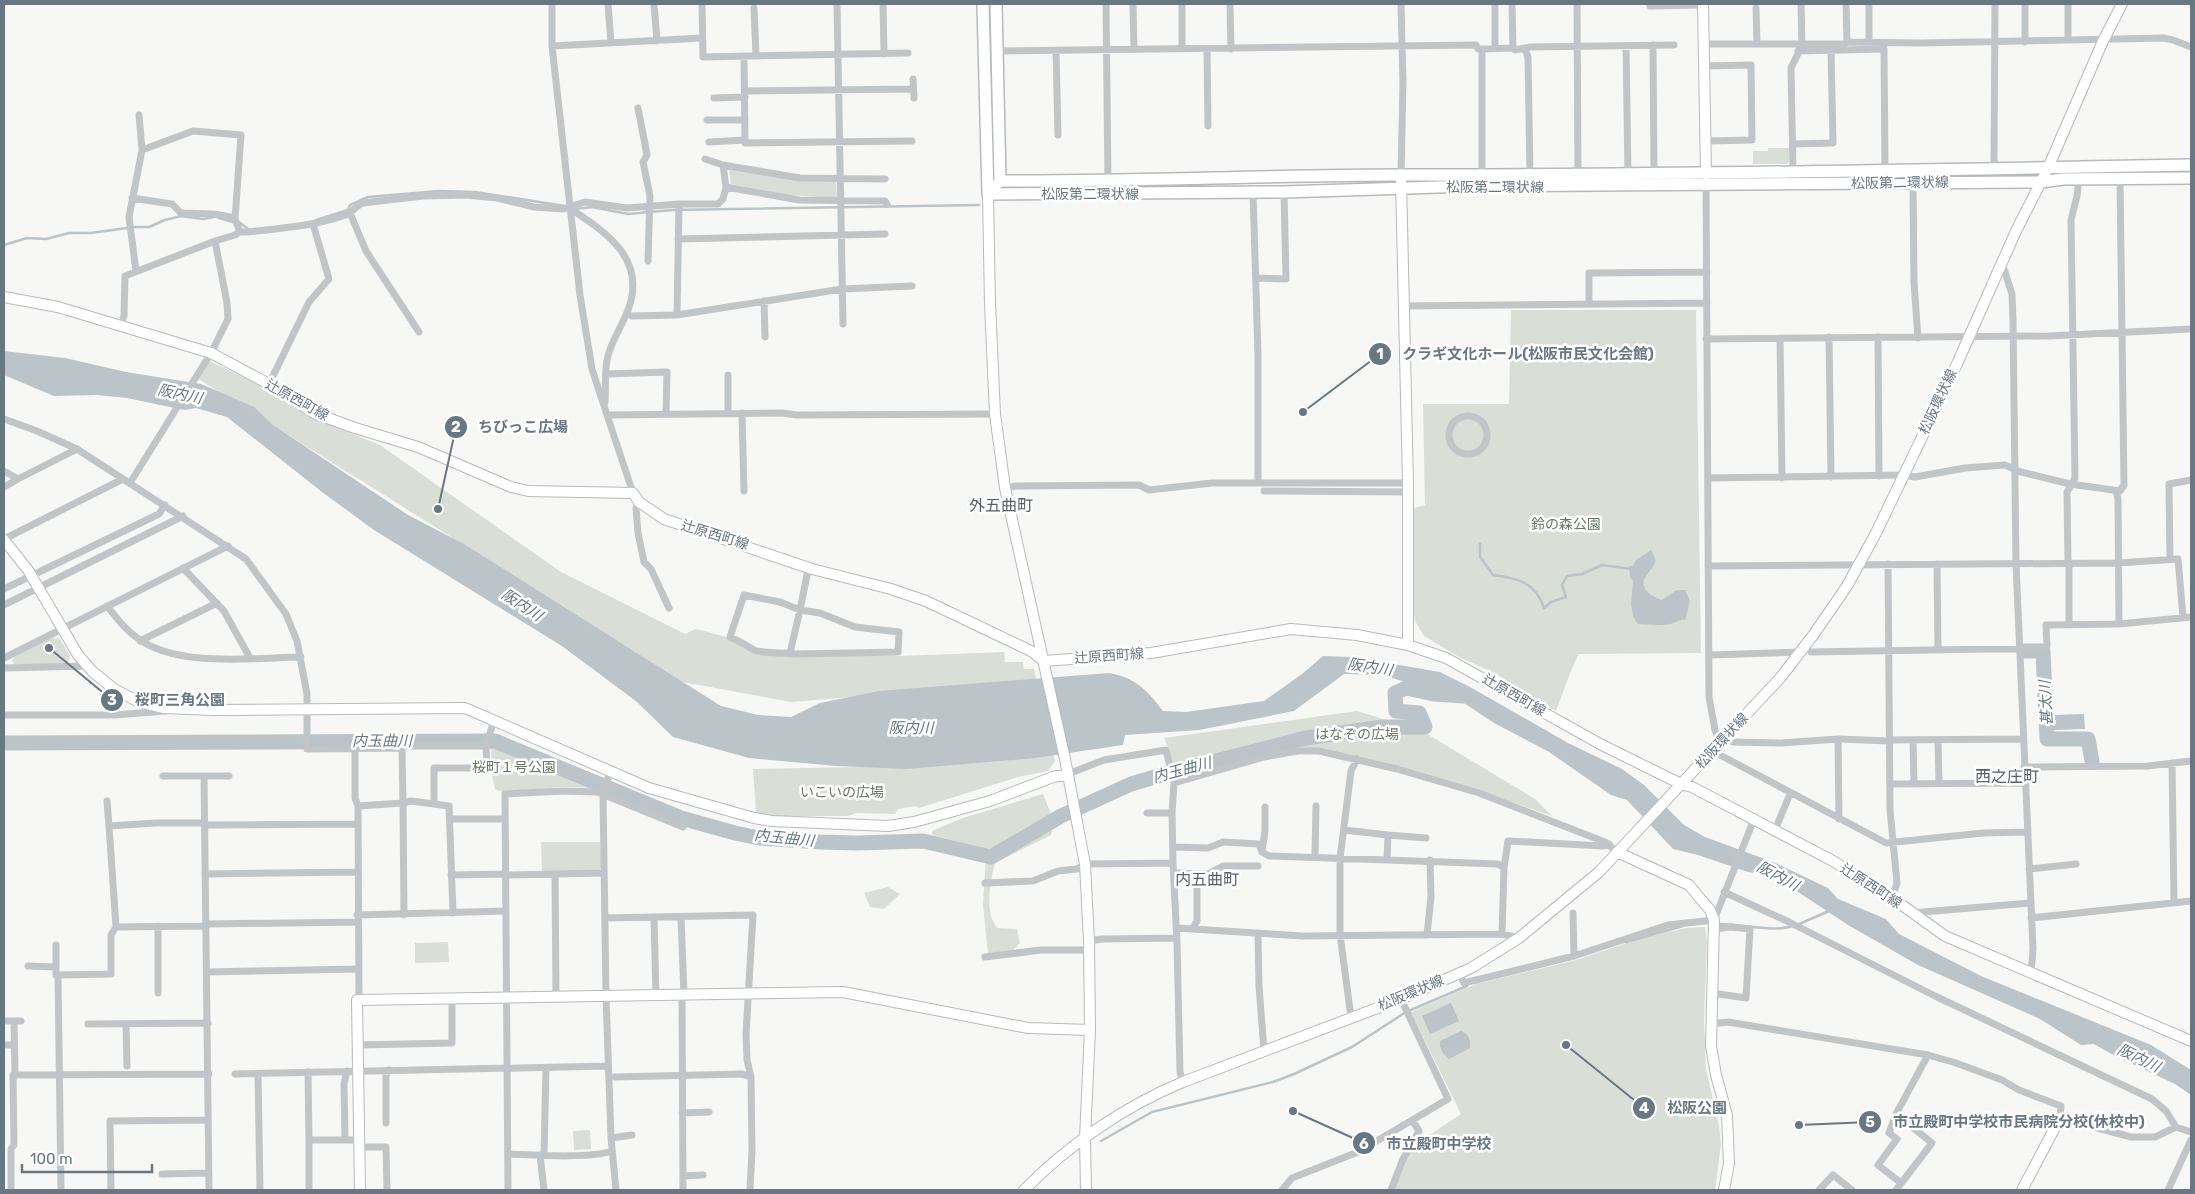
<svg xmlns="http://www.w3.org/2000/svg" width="2195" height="1194" font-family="Rubik,'Noto Sans JP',sans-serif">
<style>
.green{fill:#d9ded6}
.water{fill:#bac4c9}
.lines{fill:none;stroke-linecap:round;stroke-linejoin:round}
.stream{stroke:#bac4c9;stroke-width:2.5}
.river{stroke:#bac4c9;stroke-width:15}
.secondary-casing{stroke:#b6babe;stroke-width:12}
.primary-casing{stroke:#b6babe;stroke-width:14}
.street{stroke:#c1c5c8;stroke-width:7}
.secondary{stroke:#fff;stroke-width:10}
.primary{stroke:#fff;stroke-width:11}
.labels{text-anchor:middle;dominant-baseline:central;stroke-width:5;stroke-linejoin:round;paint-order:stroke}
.street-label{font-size:14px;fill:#687784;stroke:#fff}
.park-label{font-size:14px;fill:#667763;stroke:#fff}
.water-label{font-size:15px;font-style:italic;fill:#64787f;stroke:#fff}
.quarter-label{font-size:16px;fill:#56616a;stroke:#fff}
.leader{fill:none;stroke:#687784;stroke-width:2}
.callout-dot{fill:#687784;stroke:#fff;stroke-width:2}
.mark-label{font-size:15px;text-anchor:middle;font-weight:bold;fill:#fff}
.callout-label{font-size:15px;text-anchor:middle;font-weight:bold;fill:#687784;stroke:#fff;stroke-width:5;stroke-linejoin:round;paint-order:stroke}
</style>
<rect width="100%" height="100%" fill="#f7f8f5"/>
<path class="green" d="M1768 148H1789V162L1786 164H1753V151H1768Z
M729 167 836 181 837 198 788 195 731 184Z
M1511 310H1696L1701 653 1579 654C1575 658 1560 701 1556 711L1494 673 1459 657 1424 636 1415 621 1414 613V508L1425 505 1423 404H1509Z
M209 361 263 386 308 416 380 445 561 572 685 634 696 629C707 632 718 634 728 638 740 643 749 652 761 655L901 656 1004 652 1005 662H1023L1024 669H1034L1037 682 791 702 683 682 197 378Z
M52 638 60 639 70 656 68 664H14L12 660 15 656Z
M1357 711 1422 731 1535 799 1552 816 1481 791 1413 771 1321 749H1298L1179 778 1176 776 1169 749 1164 738Z
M498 734 545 758 564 764 600 781 598 788 562 787 502 792 495 789C491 772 489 754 494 736Z
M1053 752 1055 761 1048 771 1018 777 919 808 915 806 898 809 895 814 856 813 848 816H772L756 813 753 769 915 766Z
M1043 794 1051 814 1065 812 1067 820 1053 825 1051 835 995 863C990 882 984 912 997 928L1017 929 1020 943 1013 950 988 954 983 905 986 856 980 847 932 835V831L963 818Z
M541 842H600L601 868 598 871H542Z
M888 887 900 894 884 909 870 907 864 893Z
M1705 927 1707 942 1704 1021 1706 1069 1719 1125 1721 1144 1715 1190H1393L1405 1159 1413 1146 1461 1114 1411 1012 1476 984 1576 960 1645 937 1686 928Z
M448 942 449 962 415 963V943Z
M590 1130 591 1149 574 1150 573 1131Z"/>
<path class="water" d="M4 351 65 358 126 372 201 384 254 407 273 425 408 515 464 544 721 706 758 715 791 717 820 703 879 691 1109 673C1136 678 1147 690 1163 711L1186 712 1264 701 1302 674 1323 656 1353 657 1440 672 1470 687 1568 743 1622 769 1644 785 1684 825 1705 837 1773 862 1828 888 1838 899 1886 919 1899 934 1981 976 2151 1045 2191 1070V1095L2175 1084 2115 1056 2094 1044 2081 1045 2040 1019 1918 965 1848 925 1774 876 1748 872 1698 855 1673 849 1627 800 1611 795 1549 752 1494 723 1461 701 1431 689 1381 675 1344 674 1294 711 1199 730 1125 735 1123 745 1035 758 907 769 836 766 749 758 673 737 637 702 562 646 374 530 322 492 227 417 196 408 184 410 127 398 97 395 54 396 4 375Z
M1651 550 1656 561C1653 568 1648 572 1645 578 1639 589 1653 598 1662 600L1677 590H1685L1690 601 1685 620C1678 619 1676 623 1670 624 1660 626 1648 624 1638 624L1633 616 1631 604 1633 581 1630 577 1629 566H1633L1636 560Z
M2084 714 2085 729 2053 730 2052 715Z
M1451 1003 1459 1021 1430 1034 1422 1016Z
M1461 1031C1469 1034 1471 1040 1470 1048L1449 1059C1443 1054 1439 1049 1440 1041Z"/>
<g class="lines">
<path class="stream" d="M575 209 592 207 628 214 672 210 979 205
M219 218 233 222
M316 220 348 210 350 205 368 197 439 191 475 192 565 206
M239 222 248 229
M4 245 27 238 46 239 69 233H91L134 227H149L165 220 181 216 203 219 214 217
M1480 544V557L1493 575C1517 578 1536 582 1544 608L1551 602 1566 597 1562 585 1567 576 1582 574 1602 565 1631 569
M1716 924C1739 923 1774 933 1792 926
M1797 925 1829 911
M1626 942 1683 926
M1101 1141 1152 1112 1273 1082 1294 1074 1352 1047 1406 1012 1467 986"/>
<path class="river" d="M2025 651H2043L2047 739H2088L2092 761
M4 743 495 741 681 818 735 833 759 838 820 842 857 843 923 841 991 857 1061 816 1131 784 1165 774 1306 738 1383 727H1425L1419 713 1396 711 1395 693 1406 688 1434 694 1464 696"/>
<g class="secondary-casing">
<path id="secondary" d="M1703 4 1706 174
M1000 181 988 194 990 304 995 414 1005 488 1065 759 1085 864 1089 941 1090 1030 1085 1138 1086 1190
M1401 181 1408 483V645
M4 297 58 307 211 353 269 384 314 413 355 428 418 447 511 487 528 491 633 493 639 502 664 519 812 569 891 589 926 601 1031 651 1044 661 1151 653 1291 629 1357 635 1408 645 1446 658 1602 745 1681 784 1692 787 1833 861 1892 898 1945 936 2191 1041
M4 540 28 570 78 655 93 672 114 689 139 702 163 708 214 710 465 708 649 788 754 818 772 821 888 826 914 822 990 801 1053 777 1068 774
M1617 852 1689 885 1710 910 1714 920 1711 1046 1716 1075 1727 1115 1729 1163 1724 1190
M360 1190 357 1000 843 992 1028 1028 1090 1030
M1024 1190C1068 1145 1125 1106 1183 1082L1401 999 1471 968 1519 938 1599 872 1781 677 1814 634 1847 586 1876 533 1957 364 2016 231 2048 168 2103 41 2122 4
M2022 1190 2060 1118"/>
</g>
<g class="primary-casing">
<path id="primary" d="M983 4 988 194 1284 192 1469 186 2041 182 2063 179 2191 178
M996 4 1000 181C1134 182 1267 175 1401 175 1664 175 1928 170 2191 165"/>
</g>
<path class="street" d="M552 4V46L580 295 592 369 607 415 782 413 797 415 995 414
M608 4 611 43
M654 4 657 41
M702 4 703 57 908 53
M837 4 843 324
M883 4 884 54
M1106 4 1108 182
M1133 4 1134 49
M1182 4V49
M1230 4 1231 49
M1495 4V48
M1512 4 1513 48
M1577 4 1578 175
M1650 4V6L1703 5
M1846 4 1847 42
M1995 4 1994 160 1996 169
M2068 4V40
M754 8 756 55
M1756 8 1757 44
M2025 42V4
M1703 44H1844L1847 42 1920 43 2164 38 2173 40 2191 47
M1653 45 1654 174
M552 46 702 38
M1626 46 1628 174
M1869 46V4
M1207 49 1208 126
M1482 49V175
M1525 49 1528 57 1530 175
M997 51 1476 45 1478 49H1482L1513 48 1515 50 1530 47 1674 45
M1056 51 1058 135
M1798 51 1884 49 1885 171
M744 56 745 143 912 141
M1704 66 1751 65 1752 140 1705 141
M913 79 914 98
M745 91 913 89
M714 98 745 97
M638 108 647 155 643 162 650 196 648 261
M139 115 142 150
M707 120H745
M709 142 745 140
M1793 144 1833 143 1831 50
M705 159 723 165
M1793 172 1791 68 1802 45 1801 4
M1401 175 1403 83 1401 4
M1706 181 1709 697 1715 730 1720 742
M1913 182 1914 283 1918 338
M726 187 723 165 800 178 885 179
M1253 192 1258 354V483
M132 198 172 204 181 213 214 214 235 218
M679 204 677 315 842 289 912 286
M569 208C608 233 647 260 628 310 622 326 612 340 608 356 604 370 606 388 605 402
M350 213 366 251 419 332
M678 239 885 234
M2002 263 2012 294 2013 321 2016 564 2033 949 2031 973
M136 271 129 217 142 150 193 131 241 135 235 219 240 232
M1256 278 1286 279 1284 192
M764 301 765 337
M1589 303V273L1707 272
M1403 306 1707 303
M632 316 677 315
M121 325 124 316 125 276 215 241
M1829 337 1831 477
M1878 337 1879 476
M1780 338 1782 478
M1706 339 2048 336 2191 329
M606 374 667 372 666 414
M728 375V414
M269 384 309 302 329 279 313 224
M742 413 744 491
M607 415 633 493
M1449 435a19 19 0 1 1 38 0a19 19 0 1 1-38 0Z
M4 419 37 431 77 449 246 559 286 614 297 641 307 694V749L402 748 403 803 411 801 449 806 453 913
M4 471 18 479 77 449
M1708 478 1904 475 1915 477 1965 468 2005 465 2021 472 2070 484 2120 491 2124 485 2120 180
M130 483 211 353 228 319 227 303 215 241 235 235 240 232H248C281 228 317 226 348 214 353 211 357 205 363 203L423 196 466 195 497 198 534 207 563 209 585 202 627 208 679 204H718L723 199 726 187 799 200 885 201 887 204
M4 487 18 479
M1005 488 1016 486 1139 485 1149 490 1212 483H1408
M1264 491 1408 492
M2116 491 2118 499 2119 624
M639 502 636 508 638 533 644 562 651 569 669 608
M4 539 123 479
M2170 559 2169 484 2191 480
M2068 562 2067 492 2075 478 2071 220 2077 196 2079 179
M2069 562V625
M1888 564 1890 810 1897 883 1892 898
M1937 564 1938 650
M1708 566 2118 563 2178 559 2183 617
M183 568 224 611 250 658
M4 589 159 514 165 505
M4 605 183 516
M107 606C116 617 124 629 136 637 175 668 252 658 301 657
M140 641 217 603
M1811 652 2045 648 2047 646 2046 625 2119 624 2191 617
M790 653 800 610 820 613 855 627 899 632 898 652 798 654C790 653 759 653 754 650 746 645 739 641 730 637L744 595 780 602 800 610 807 575 812 569
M1709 655 1800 652
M4 658 228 546
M4 668 87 666
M4 715H115L166 711
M115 715 121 695
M1838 739 1839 819
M1889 740 2023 739
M1913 740 1914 783
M1938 740 1939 783
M1733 742 1781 743 1838 739 1889 741
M408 746H486
M355 749V798L358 806 359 1000
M1720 755 1886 843 1983 833 2027 832
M2172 763 2174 903
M2024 767 2148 766 2191 761
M610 771 603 795 606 996 611 1138 616 1190
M163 776H204
M1174 783 1264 757 1298 751H1319L1397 769 1479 793 1605 842 1617 852
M1890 784 2025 783
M107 801 109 826
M434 804V768H487L486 746 494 720
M358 806 403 803 404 915
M1147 813H1172
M450 819H505
M204 825 357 824
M1775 830 1790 794
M1388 835 1426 838
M1173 847 1208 848 1223 842 1259 844 1262 852 1269 856 1387 860 1388 835 1344 830
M1262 852 1265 831V807
M1315 857 1316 806
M1387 860 1498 864 1504 868 1508 841 1603 846 1609 844
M1173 863 1177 942 1180 1072 1183 1082
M2029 869 2076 864
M1179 873 1197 874
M205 874 357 872
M555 874 556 997
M451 875 505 874
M505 875 604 873
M985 883 1033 881 1058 871 1077 869 1085 864 1173 863 1172 813 1174 783 1166 750 1104 760 1068 774
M1724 892 1789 922 1935 996 2152 1099 2166 1111 2176 1127 2191 1132
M1573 913 1574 956
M1911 913 2030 903
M357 915 506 911
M654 917 656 996
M681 917 684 995
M605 918 753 915 746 1034 747 1060 751 1077 752 1151 750 1190
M2031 918 2191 901
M207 924 358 922
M158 926V993
M116 927 109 826 156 823H204
M1176 928 1303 936 1502 934 1519 938
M1193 928 1197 921V874H1208L1223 866H1258
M1258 934 1259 986 1264 1051
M1502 934 1504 868
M1427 935 1431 897 1430 860
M1089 941 1102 939 1176 938
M56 945V975H58
M985 957 1041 950H1089
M28 966 56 967
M207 972 358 969
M1459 973 1464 983 1574 956 1668 925 1714 920 1754 819
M1712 993 1746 998 1750 929 1730 927 1714 929
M682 995 683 1190
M1351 1017 1340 935V858L1351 771 1357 759
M4 1021H21
M14 1021 15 1075
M88 1024 208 1023
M126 1024 127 1066
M1711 1024 1728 1022 1928 1055 1956 1063 2002 1080 2019 1090 2061 1106 2060 1118 2131 1137H2155L2176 1127
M4 1045H14
M358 1045 452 1043V998
M347 1071 344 1084 345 1140H359
M308 1072 309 1140H345
M235 1074 608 1066
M258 1074 260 1190
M615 1077 742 1074 751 1077
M682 1113 709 1112
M1896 1114 1889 1133 1897 1139 1878 1165 1901 1183
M386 1123V1076L389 1070
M611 1138 632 1135
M309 1140V1190
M359 1147H386L387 1190
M508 1154C535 1155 588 1159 612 1151
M540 1155 544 1190
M544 1155 546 1068
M162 1174 209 1173
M683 1176 703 1175
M11 1190V1149L14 1145 13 1075 209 1074
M61 1190 58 975 111 974V935L116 927 207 926
M111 1190 110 1121 208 1120
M209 1190 204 776H229
M508 1190 505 794 563 791 597 792 683 827
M1282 1190 1292 1178 1358 1152 1448 1099 1401 999
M1391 1190 1403 1159 1419 1131 1412 1120
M1819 1190 1833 1175 1852 1190
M1896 1190 1932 1143 1896 1114 1928 1055
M2168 1190 2191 1140"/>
<use href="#secondary" class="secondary"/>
<use href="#primary" class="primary"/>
</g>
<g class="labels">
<g class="street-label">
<text transform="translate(1900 183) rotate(-1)">松阪第二環状線</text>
<text x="1495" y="187">松阪第二環状線</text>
<text x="1090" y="194">松阪第二環状線</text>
<text transform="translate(297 400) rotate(29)">辻原西町線</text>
<text transform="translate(1938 402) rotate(-65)">松阪環状線</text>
<text transform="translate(715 535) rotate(17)">辻原西町線</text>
<text transform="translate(1109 656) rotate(-4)">辻原西町線</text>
<text transform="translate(1514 695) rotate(30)">辻原西町線</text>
<text transform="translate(1722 741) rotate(-47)">松阪環状線</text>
<text transform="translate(1871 886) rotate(33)">辻原西町線</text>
<text transform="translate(1411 993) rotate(-23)">松阪環状線</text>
</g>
<g class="park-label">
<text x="1566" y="524">鈴の森公園</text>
<text x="1357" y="734">はなぞの広場</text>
<text x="514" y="767">桜町１号公園</text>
<text x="842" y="792">いこいの広場</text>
</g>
<g class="water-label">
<text transform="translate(180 394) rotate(12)">阪内川</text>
<text transform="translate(522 605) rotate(33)">阪内川</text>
<text transform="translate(1370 667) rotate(9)">阪内川</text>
<text transform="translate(2046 703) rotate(-93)">甚太川</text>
<text x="911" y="728">阪内川</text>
<text x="382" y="741">内玉曲川</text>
<text transform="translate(1182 770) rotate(-15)">内玉曲川</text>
<text transform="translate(784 838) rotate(6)">内玉曲川</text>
<text transform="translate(1778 876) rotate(28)">阪内川</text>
<text transform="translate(2139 1058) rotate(26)">阪内川</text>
</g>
<g class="quarter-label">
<text x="1001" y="505">外五曲町</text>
<text x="2007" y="776">西之庄町</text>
<text x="1207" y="879">内五曲町</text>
</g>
</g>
<path class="leader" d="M1303 412L1380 354M438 509L456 427M49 648L112 700M1566 1045L1644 1108M1799 1125L1870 1122M1293 1111L1364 1143"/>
<g class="callout-dot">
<circle cx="1303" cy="412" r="5"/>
<circle cx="438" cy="509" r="5"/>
<circle cx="49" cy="648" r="5"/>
<circle cx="1566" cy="1045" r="5"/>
<circle cx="1799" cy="1125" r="5"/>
<circle cx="1293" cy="1111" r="5"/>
<circle cx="1380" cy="354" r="12"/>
<circle cx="456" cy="427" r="12"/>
<circle cx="112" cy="700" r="12"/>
<circle cx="1644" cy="1108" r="12"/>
<circle cx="1870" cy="1122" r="12"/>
<circle cx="1364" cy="1143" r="12"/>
</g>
<g class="mark-label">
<text x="1380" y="359">1</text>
<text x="456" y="432">2</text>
<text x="112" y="705">3</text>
<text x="1644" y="1113">4</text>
<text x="1870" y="1127">5</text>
<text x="1364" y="1149">6</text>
</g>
<g class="callout-label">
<text x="1528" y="359">クラギ文化ホール(松阪市民文化会館)</text>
<text x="523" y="432">ちびっこ広場</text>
<text x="180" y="705">桜町三角公園</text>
<text x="1697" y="1113">松阪公園</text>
<text x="2019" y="1127">市立殿町中学校市民病院分校(休校中)</text>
<text x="1439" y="1149">市立殿町中学校</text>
</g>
<rect width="2195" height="1194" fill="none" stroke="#687784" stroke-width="10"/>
<path d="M22 1164v8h130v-8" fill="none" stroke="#687784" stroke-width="2.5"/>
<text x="30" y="1164" font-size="15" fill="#687784" stroke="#ffffff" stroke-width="4" paint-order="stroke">100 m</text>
</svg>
